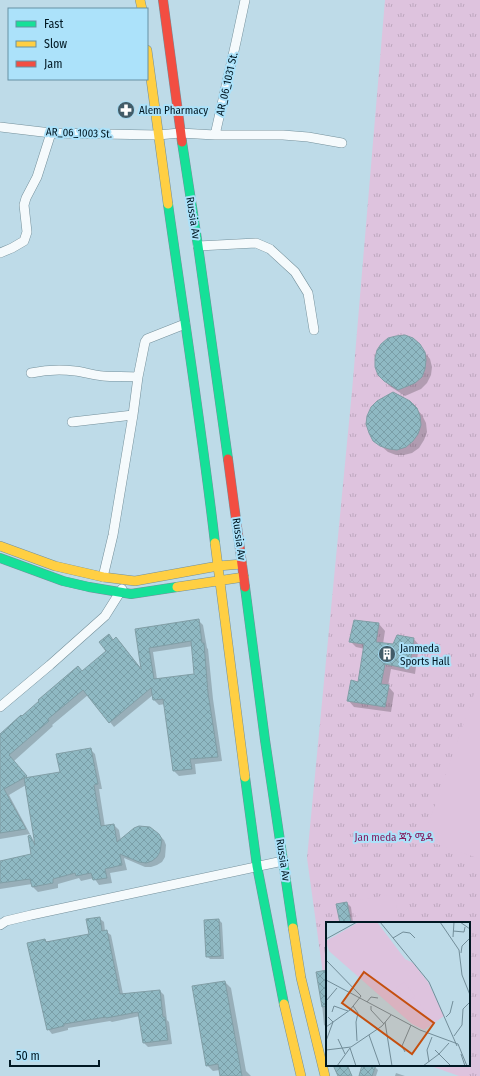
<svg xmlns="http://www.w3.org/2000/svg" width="480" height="1076" font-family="'Fira Sans Condensed','Noto Sans Ethiopic',sans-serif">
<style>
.grass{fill:url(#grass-tufts)}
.pitch{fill:#dec3de}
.shadow{fill:#0003;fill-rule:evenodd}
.building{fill:url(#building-cross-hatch);stroke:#819ea6;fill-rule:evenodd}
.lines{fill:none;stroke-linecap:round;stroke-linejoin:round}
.street-casing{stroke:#74909b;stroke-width:10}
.fast-casing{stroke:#74909b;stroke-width:10}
.slow-casing{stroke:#74909b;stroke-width:10}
.jam-casing{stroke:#74909b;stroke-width:10}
.street{stroke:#f5fafc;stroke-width:9}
.fast{stroke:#16e098;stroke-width:9}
.slow{stroke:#ffcf43;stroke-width:9}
.jam{stroke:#f24e42;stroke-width:9}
.labels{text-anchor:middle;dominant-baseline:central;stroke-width:4;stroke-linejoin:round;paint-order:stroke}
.street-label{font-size:11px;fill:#001823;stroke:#ace2fa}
.poi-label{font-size:11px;fill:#001823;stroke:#ace2fa;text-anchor:start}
.park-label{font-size:11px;fill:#831c5e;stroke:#ace2fa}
.inset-road{fill:none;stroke:#728d99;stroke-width:1}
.view{fill:#c54f0f;fill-opacity:0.15;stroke:#c54f0f;stroke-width:2}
.inset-edge{fill:none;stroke:#001823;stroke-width:2}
</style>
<defs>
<pattern id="grass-tufts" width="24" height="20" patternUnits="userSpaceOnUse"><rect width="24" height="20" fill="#dec3de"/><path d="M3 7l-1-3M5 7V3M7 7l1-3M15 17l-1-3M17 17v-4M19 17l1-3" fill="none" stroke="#bda7be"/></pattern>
<pattern id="building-cross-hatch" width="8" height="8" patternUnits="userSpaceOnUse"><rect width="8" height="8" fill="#8fb9c3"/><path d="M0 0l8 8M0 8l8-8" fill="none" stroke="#7a9ea7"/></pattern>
</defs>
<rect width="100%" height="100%" fill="#bedbe8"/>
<path class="grass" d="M385 0H480V1076H459L428 1065H469V923H327V1003L307 858 352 391Z"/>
<path class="pitch" d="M480 677V859L423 839Z
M394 894 400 923H357L353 901Z"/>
<path class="shadow" d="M419 345 430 359 432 367 431 375 427 383 421 389 405 396 391 387 384 380Z
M416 408 422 415 426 423 427 432 424 440 419 448 412 453 404 455H396L388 452 374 440Z
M198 620 203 625 207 648 208 649 213 699 222 761 195 764 196 774 179 776 174 771 165 704 159 705 154 700 153 695 114 727 88 695 52 725 53 726 14 761 28 778 61 773 90 749 95 754 102 789H99L105 827 114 825 119 830 121 841 158 835 164 840 166 845 165 857 162 862 157 865 151 867H145L124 858 127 870 110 873 112 883 99 885 94 878 81 881 79 878 58 884V888L38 892 33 887 32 884 0 889V862L33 855 29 837 36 843 26 785 9 795 30 834 0 839V736L108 651 113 640 121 643 142 670 136 630ZM193 646 195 675 157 679 153 652Z
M354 621 379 624 385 631 383 644 393 645 413 638 419 645 415 674 391 669 388 686 394 693 391 712 354 707 348 700 359 683 365 649 356 647 350 641Z
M347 903 351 907 353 923H341Z
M99 918 104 922 105 931 111 935 123 994 160 991 164 995 167 1020 169 1022 172 1044 148 1047 144 1043 140 1016 112 1022 110 1021 68 1028V1030L52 1034 48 1029 45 940 47 942 90 934Z
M219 920 222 923 224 959H210L207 956Z
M324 947H327V968Z
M225 982 231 988 246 1071 251 1076H221L220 1070 213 1071 207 1065Z
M327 1003V1027L324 1025 322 1004Z
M335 1065H348L352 1076H339Z
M363 1065H369L375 1067 378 1070 376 1076H360Z
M396 1073 405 1076H406H395Z"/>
<path class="building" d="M405 335 413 338 420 344 425 352 426 360 425 369 422 377 415 383 398 390 384 381 378 375 375 367V358L377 350 381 344 388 338 396 336Z
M393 392 410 401 417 408 420 416 421 425 418 434 413 441 406 447 397 450 389 449 380 446 373 441 369 433 366 424 367 416 371 407 377 401Z
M199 619 202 643H204L208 693 218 757 190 759 192 769 173 771 163 699 153 700 151 688 109 723 83 690 48 719 49 721 9 755 27 776 24 778 60 772 56 754 91 748 98 784 94 785 101 826 114 824 117 842 134 828 139 826 150 827 159 834 162 839 160 852 157 857 152 861 146 863 139 862 120 854 122 865 105 869 107 878 93 880 91 873 76 876 75 873 53 879V883L32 887 30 879 0 883V861L31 854 28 836 30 835 35 845 24 778 4 789 26 829 0 833V734L21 715 22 716 39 701 38 700 78 666 82 671 106 651 99 642 109 634 113 640 116 637 141 669 135 629ZM191 641 194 674 154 679 149 648Z
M354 620 379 623 376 642 393 644 397 635 414 638 409 669 385 664 381 684 389 685 385 707 347 701 351 680 358 682 364 644 349 642Z
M347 902 351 923H340L336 904Z
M100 917 102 931 107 930 120 994 160 990 163 1017H165L168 1040 143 1043 138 1012 106 1018V1017L64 1024V1026L47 1030 27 943 45 939 46 942 89 934 86 919Z
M219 919 221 956 206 957 204 920Z
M327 970V1006L322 1007 316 972Z
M225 981 242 1076H220L218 1064 206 1066 192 986Z
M333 1065H347L352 1076H338Z
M362 1065H376L372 1076H359Z"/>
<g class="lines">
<g class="street-casing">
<path id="street" d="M0 127 51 133 158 135 180 133 215 135 236 42 245 0
M215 135H283L308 137 342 143
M198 246 256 243 270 249 295 272 308 293 314 330
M0 253 12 248 24 241 27 232 24 205 26 198 37 177 51 133
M31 373C45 370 60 369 75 371 84 372 93 375 103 376 114 377 126 376 138 377
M72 422 133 415
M103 577 113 535 133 415 138 377 145 342 147 339 185 324
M0 707 50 665 105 616 122 589
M0 925 6 921 31 915 283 861"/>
</g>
<g class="fast-casing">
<path id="fast" d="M182 142 198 246 228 459
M168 204C184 317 202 430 215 543
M0 558 63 581 89 587 131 594 177 587
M245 587 265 740 293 928
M245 777 257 866 284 1004"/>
</g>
<g class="slow-casing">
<path id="slow" d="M140 0 142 9
M147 50 168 204
M215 543 245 777
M0 546 55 566 103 577 135 581 218 566 242 564
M177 587 244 577
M293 928 301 978 325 1076
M284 1004 301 1076"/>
</g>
<g class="jam-casing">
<path id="jam" d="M163 0 182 142
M228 459 245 587"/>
</g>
<use href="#street" class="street"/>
<use href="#fast" class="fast"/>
<use href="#slow" class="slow"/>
<use href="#jam" class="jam"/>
</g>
<defs>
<g id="pharmacy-disc" transform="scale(0.9)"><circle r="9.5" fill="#425c68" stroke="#ace2fa"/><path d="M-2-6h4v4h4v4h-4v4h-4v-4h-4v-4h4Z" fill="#fff"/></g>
<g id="building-disc" transform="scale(0.9)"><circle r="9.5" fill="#425c68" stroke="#ace2fa"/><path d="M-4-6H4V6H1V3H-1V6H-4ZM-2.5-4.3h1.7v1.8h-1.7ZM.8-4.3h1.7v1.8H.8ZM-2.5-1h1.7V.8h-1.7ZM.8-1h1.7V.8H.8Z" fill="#fff"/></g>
</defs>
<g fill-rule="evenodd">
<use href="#pharmacy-disc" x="126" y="110"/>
<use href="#building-disc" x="387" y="654"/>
</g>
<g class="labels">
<g class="street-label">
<text transform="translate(227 84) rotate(-77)">AR_06_1031 St.</text>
<text transform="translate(79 133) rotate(2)">AR_06_1003 St.</text>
<text transform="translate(193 218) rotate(81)">Russia Av</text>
<text transform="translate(239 539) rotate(82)">Russia Av</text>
<text transform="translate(283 860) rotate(81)">Russia Av</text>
</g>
<g class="poi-label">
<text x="139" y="110">Alem Pharmacy</text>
<text x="400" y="648">Janmeda<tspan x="400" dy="13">Sports Hall</tspan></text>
</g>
<g class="park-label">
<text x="394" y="837">Jan meda ጃን ሜዳ</text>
</g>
</g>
<g transform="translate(326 922)">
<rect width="144" height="144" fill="#bedbe8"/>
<path d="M33 0H51L79 37 87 41 102 60 118 94 98 108 86 102 3 29 0 19Z" fill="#dec3de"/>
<path d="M78 60 89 74 81 80 70 66ZM89 76 98 88 90 93 82 81Z" fill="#dec3de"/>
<path class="inset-road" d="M54 0 103 60 131 124M114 0 133 28 136 53 144 73M134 0 144 7M127 9 138 10 139 5M127 15 128 0M67 16 77 10 84 11 89 16M0 17 31 0M135 31 136 24 144 16M0 38 35 74 24 88 0 105M0 58 94 108 132 122 141 144M0 79 11 66M41 80 45 75 52 76M27 84 32 91 30 100 31 119M45 84V88L58 102M6 90 8 84 22 89M120 95 124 91 127 79M59 100 66 144M43 113 54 144M128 114 136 103 137 87 144 80M12 117 19 132M0 119 7 100 2 95M24 126 30 144M0 128 25 125 56 104 65 93M109 128 125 144M79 130 76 124 85 103M135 132 139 144M103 140 101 128 106 115M11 144 24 126M97 144 113 132 123 121"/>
<path class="view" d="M38 50 108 101 86 132 16 81Z"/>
<rect width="144" height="144" class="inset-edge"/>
</g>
<rect x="8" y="8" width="140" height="72" fill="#ace2fa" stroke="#6791a4"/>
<rect x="16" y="21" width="20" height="6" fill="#16e098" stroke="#6791a4"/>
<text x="44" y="28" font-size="12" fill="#001823">Fast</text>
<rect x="16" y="41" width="20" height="6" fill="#ffcf43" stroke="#6791a4"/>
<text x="44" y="48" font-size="12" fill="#001823">Slow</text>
<rect x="16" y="61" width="20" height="6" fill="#f24e42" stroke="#6791a4"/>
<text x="44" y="68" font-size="12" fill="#001823">Jam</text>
<path d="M10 1060v6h89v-6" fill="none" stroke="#001823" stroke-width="2"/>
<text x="16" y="1060" font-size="12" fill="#001823" stroke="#ace2fa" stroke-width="3" paint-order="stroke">50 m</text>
</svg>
